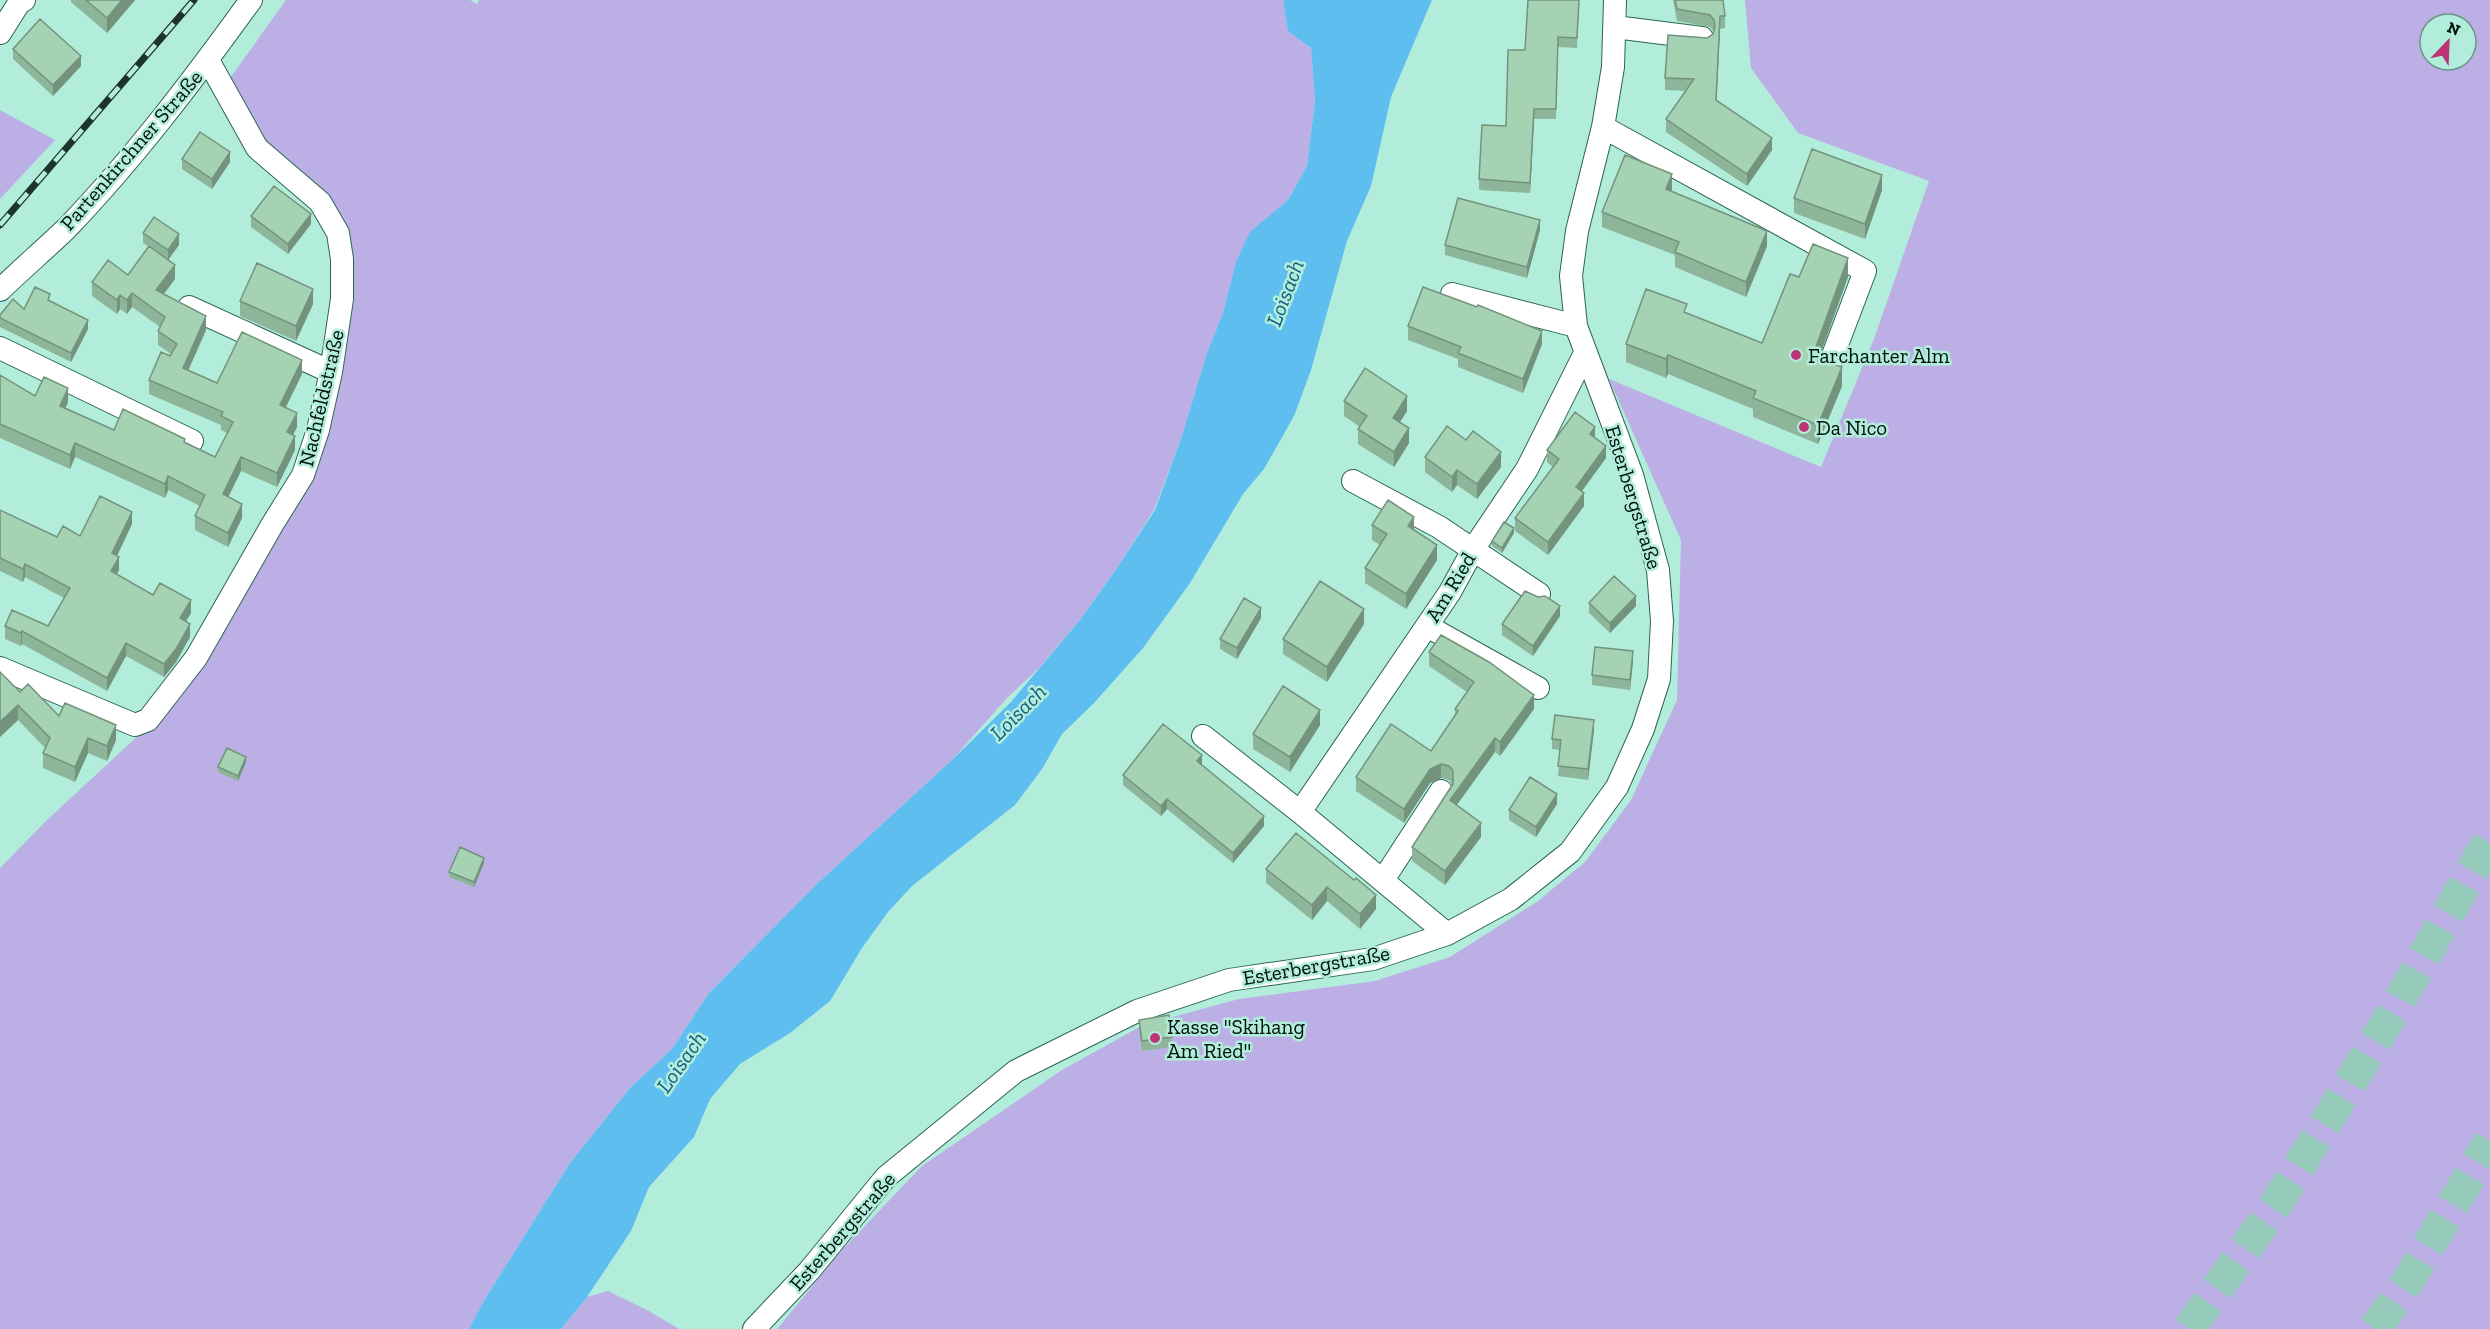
<svg xmlns="http://www.w3.org/2000/svg" width="2490" height="1329" font-family="'Zilla Slab',serif">
<style>
.green{fill:#bbafe5;fill-rule:evenodd}
.water{fill:#5fbef0}
.lines{fill:none;stroke-linecap:round;stroke-linejoin:round}
.highway-tunnel{stroke:#97ccbc;stroke-width:33;stroke-dasharray:33 16;stroke-linecap:butt}
.minor-casing{stroke:#2b6455;stroke-width:24}
.minor{stroke:#fff;stroke-width:22}
.rail-casing{stroke:#1d342d;stroke-width:7}
.rail{stroke:#b2eddb;stroke-width:4.5;stroke-dasharray:14;stroke-linecap:butt}
.wall{fill:#8db599}
.shaded-wall{fill:#73937d}
.building{fill:#a4d2b2;stroke:#73937d;stroke-width:1.5}
.poi-dot{fill:#ba3476;stroke:#b2eddb;stroke-width:2}
.labels{text-anchor:middle;dominant-baseline:central;stroke-width:5;stroke-linejoin:round;paint-order:stroke}
.street-label{font-size:21px;fill:#00100b;stroke:#b2eddb}
.poi-label{font-size:21px;fill:#00100b;stroke:#b2eddb;text-anchor:start}
.water-label{font-size:22px;font-style:italic;fill:#145d7f;stroke:#b2eddb}
</style>
<rect width="100%" height="100%" fill="#b2eddb"/>
<path class="green" d="M286 0H470L477 4 479 0H1283L1288 31 1311 48 1315 101 1307 166 1288 200 1271 215 1236 262 1223 313 1206 356 1182 436 1154 510 1115 571 1080 620 1039 668 1007 698 952 760 817 884 709 993 672 1049 631 1087 570 1163 485 1299 469 1329H0V868L47 820 140 734 310 477 344 235 267 147 228 81Z
M1745 0H2490V1329H777L842 1250 922 1166 1062 1070 1143 1025 1239 999 1375 981 1450 957 1538 901 1585 862 1631 800 1677 700 1681 540 1609 379 1821 467 1874 339 1929 181 1798 133 1751 68ZM2430 24H2466V60H2430Z
M0 110 55 140 0 199Z
M608 1291 649 1311 679 1329H561L587 1297Z"/>
<path class="water" d="M1283 0H1432L1391 97 1371 186 1347 241 1311 370 1294 416 1264 469 1243 494 1190 583 1143 648 1094 703 1062 734 1042 769 1015 805 912 886 888 912 862 948 830 1001 790 1033 740 1064 710 1099 694 1137 649 1187 631 1231 587 1297 561 1329H469L485 1299 570 1163 631 1087 672 1049 709 993 817 884 952 760 1011 702 1080 620 1115 571 1155 510 1182 436 1206 356 1223 313 1236 262 1250 232 1288 200 1307 166 1315 101 1311 48 1288 31Z"/>
<g class="lines">
<path class="highway-tunnel" d="M2189 1329 2275 1206 2393 1012 2490 839
M2375 1329 2407 1283 2490 1141"/>
<g class="minor-casing">
<path id="minor" d="M1615 27 1702 38
M0 33 19 3 24 0
M1603 127 1865 271 1827 371
M0 290C22 269 45 249 67 228 134 158 194 79 251 0
M1452 294 1576 326
M189 307 331 372
M0 348 192 441
M1353 481 1439 527 1539 594
M1427 626 1538 688
M0 668 135 725 148 720 196 658 272 525 303 475 318 430 331 372 342 299V259L338 233 320 202 257 148 208 60
M1203 736 1300 812 1447 934
M1300 812 1450 592 1474 548 1527 469 1585 353
M1383 880 1441 791
M754 1329 809 1271 886 1177 1016 1071 1137 1011 1229 980 1373 959 1447 934 1511 899 1570 852 1617 787 1643 729 1659 679 1662 621 1658 570 1632 475 1576 326 1571 276 1577 231 1603 127 1613 67 1615 0"/>
</g>
<use href="#minor" class="minor"/>
<g class="rail-casing">
<path id="rail" d="M0 225 194 0"/>
</g>
<use href="#rail" class="rail"/>
</g>
<path class="wall" d="M71 0H135L107 33 71 2Z
M1579 0 1577 48 1558 47 1556 119H1534L1530 193 1479 190V179L1506 126Z
M1673 0H1723L1725 16V28L1720 29 1716 101 1772 150 1747 186 1666 132V119L1686 91 1665 90V78L1713 34 1714 32 1710 27 1677 21Z
M13 49 81 66 53 96 13 59Z
M182 159 230 162 212 189 182 169Z
M1672 189 1671 191 1767 246 1746 297 1675 267V255L1602 227V212Z
M1882 190 1865 239 1794 213V198Z
M251 216 311 224 288 254 251 227Z
M1540 230 1527 278 1445 255V245Z
M143 233 179 245 168 260 175 279 164 294 206 330 188 371 217 383 302 374 286 407 297 427 293 435 295 450 277 487 241 471 228 497 242 518 228 547 195 530V516L200 506 168 490 165 498 75 457 70 469 0 438V375L35 396 68 402 65 409 114 430 185 442 215 457 227 433 221 430V425L149 394V380L171 354 158 345V331L160 327 132 307 127 314 120 309 117 314 92 296V282L128 275 149 247 143 243Z
M1799 277H1848L1818 361 1842 386 1818 444 1753 417V409L1668 374 1666 378 1626 362V344L1687 313 1762 343Z
M50 301 88 329 71 362 0 327V315L24 309Z
M240 301 313 304 296 341 240 316Z
M1408 326 1542 344 1523 393 1458 367V359L1408 340Z
M1344 401 1407 411 1400 422 1409 443 1394 467 1358 444V429L1360 427 1344 416Z
M1595 437 1606 458 1582 491 1584 506 1548 555 1515 531V518L1553 467 1547 462V450Z
M1425 457 1501 467 1477 499 1457 485 1452 492 1425 472Z
M0 510 57 537 80 536 132 524 117 556 119 570 117 574 153 595 191 613 186 621 190 637 176 662 164 677 126 656 107 691 22 644 21 646 5 639V626H48L64 598 25 577 23 582 0 571Z
M1372 525 1414 530 1437 560 1406 609 1365 583V568L1380 545 1372 540Z
M1514 533 1502 553 1492 546V541Z
M1589 603 1636 606 1610 633 1589 613Z
M1560 616 1533 656 1502 635V624Z
M1261 618 1237 659 1220 649V639Z
M1364 624 1327 682 1283 654V639Z
M1429 652 1534 709 1500 756 1495 752 1457 805 1481 837 1445 885 1412 861V847L1452 784 1449 780 1441 778 1430 783 1404 823 1356 791V777L1431 751 1455 715V709L1467 692 1429 666Z
M1633 661 1630 690 1592 685V675Z
M20 692 59 716 116 740 107 761 88 753 75 782 43 768V753L45 748 18 720 0 737Z
M1320 725 1290 772 1253 749V734Z
M1594 730 1588 780 1558 776 1560 750 1552 749V739Z
M246 762 238 781 218 772V767Z
M1202 765 1264 826 1233 863 1167 809 1161 816 1123 785V775Z
M1557 804 1536 837 1509 820V810Z
M484 863 474 887 449 877V872Z
M1266 869 1354 880 1376 909 1360 929 1327 901 1312 920 1266 883Z
M1139 1020 1172 1037V1047L1142 1051 1139 1030Z"/>
<path class="shaded-wall" d="M122 0H135L107 33V18Z
M1720 16V29L1716 112V100Z
M81 56V66L53 96V85Z
M1534 109V119L1530 193V183Z
M1772 138V150L1747 186V174Z
M230 152V162L212 189V179Z
M1672 174V189L1666 204V189Z
M1882 175V190L1865 239V224Z
M311 214V224L288 254V244Z
M1540 220V230L1527 278V267Z
M1767 231V246L1746 297V282Z
M179 234V245L168 260V250Z
M1848 258V277L1813 374V355Z
M175 265V279L156 304V290Z
M313 289V304L296 341V326Z
M132 293V307L127 314V300Z
M120 295V309L117 314V300Z
M206 316V330L183 382V368Z
M88 320V329L71 362V353Z
M1542 331V344L1523 393V379Z
M1668 355V374L1666 378V359Z
M302 360V374L280 419V405Z
M1842 367V386L1818 444V425Z
M68 388V402L60 420V406Z
M1407 396V411L1393 433V418Z
M297 413V427L287 446V432Z
M1595 427V440L1590 434Z
M1409 428V443L1394 467V452Z
M295 436V450L277 487V473Z
M75 443V457L70 469V455Z
M1606 446V458L1576 499V487Z
M1501 452V467L1477 499V484Z
M241 457V471L223 508V494Z
M1457 470V485L1452 492V477Z
M168 476V490L165 498V484Z
M1584 493V506L1548 555V542Z
M242 504V518L228 547V533Z
M132 512V524L112 566V553Z
M1414 517V532L1408 526Z
M1514 528V533L1502 553V548Z
M1437 545V560L1406 609V594Z
M119 557V570L111 584V571Z
M25 564V577L23 582V569Z
M1636 596V606L1610 633V623Z
M191 600V613L180 631V618Z
M1560 606V616L1533 656V646Z
M1261 608V618L1237 659V648Z
M1364 609V624L1327 682V667Z
M190 624V637L176 662 164 677V664Z
M22 631V644L21 646V633Z
M126 643V656L107 691V678Z
M1633 651V661L1630 690V680Z
M1534 695V709L1500 756V742Z
M18 705V720L0 737V722Z
M1320 710V725L1290 772V757Z
M1594 720V730L1588 780V769Z
M116 725V740L107 761V746Z
M88 738V753L75 782V767Z
M1495 738V752L1450 814V800Z
M1202 755V765L1197 761Z
M246 757V762L238 781V776Z
M1441 764V778L1430 783 1404 823V809L1430 769Z
M1557 794V804L1536 837V827Z
M1167 799V809L1161 816V806Z
M1264 816V826L1233 863V853Z
M1481 823V837L1445 885V871Z
M484 858V863L474 887V882Z
M1327 887V901L1312 920V905Z
M1376 895V909L1360 929V914Z"/>
<path class="building" d="M86 0H122L107 18Z
M1528 0H1579L1577 38 1558 37 1556 109H1534L1530 183 1479 179 1482 125 1506 126 1508 50H1525Z
M1675 0H1723L1725 16H1720L1716 100 1772 138 1747 174 1666 119 1694 79 1665 78 1668 35 1707 38 1713 34 1715 27 1714 20 1710 15 1677 9Z
M40 19 81 56 53 85 13 49Z
M200 132 230 152 212 179 182 159Z
M1812 149 1882 175 1865 224 1794 198Z
M1625 155 1672 174 1666 189 1767 231 1746 282 1675 252 1679 242 1602 212Z
M274 186 311 214 288 244 251 216Z
M1458 198 1540 220 1527 267 1445 245Z
M154 217 179 234 168 250 143 233Z
M1813 244 1848 258 1813 355 1822 364H1833L1842 367 1818 425 1753 398 1756 391 1668 355 1666 359 1626 344 1646 289 1687 304 1684 312 1762 343 1790 274 1799 277Z
M149 246 175 265 156 290 206 316 183 368 217 383 242 332 302 360 280 405 297 413 287 432 295 436 277 473 241 457 223 494 242 504 228 533 195 516 205 495 168 476 165 484 75 443 70 455 0 424V375L35 396 44 377 68 388 60 406 114 430 123 409 185 439 184 442 215 457 233 422 221 416 223 412 149 380 161 352 170 356 177 344 158 331 165 317 132 293 127 300 120 295 117 300 92 282 108 260 128 275Z
M257 263 313 289 296 326 240 301Z
M35 287 50 294 48 300 88 320 71 353 0 318V315L13 299 24 309Z
M1423 287 1477 307 1478 305 1542 331 1523 379 1458 353 1461 347 1408 326Z
M1365 368 1407 396 1393 418 1409 428 1394 452 1358 429 1367 416 1344 401Z
M1575 412 1595 427 1590 434 1606 446 1576 487 1584 493 1548 542 1515 518 1559 459 1547 450Z
M1447 426 1466 440 1473 431 1501 452 1477 484 1457 470 1452 477 1425 457Z
M100 496 132 512 112 553 119 557 111 571 153 595 160 583 191 600 180 618 190 624 176 649 164 664 126 643 107 678 22 631 21 633 5 626 12 610 48 626 70 588 25 564 23 569 0 558V510L57 537 63 526 80 536Z
M1388 500 1414 517 1408 526 1437 545 1406 594 1365 568 1387 534 1372 525Z
M1504 522 1514 528 1502 548 1492 541Z
M1614 576 1636 596 1610 623 1589 603Z
M1320 581 1364 609 1327 667 1283 639Z
M1525 591 1538 597 1545 596 1560 606 1533 646 1502 624Z
M1244 598 1261 608 1237 648 1220 639Z
M1441 635 1489 662 1534 695 1500 742 1495 738 1450 800 1481 823 1445 871 1412 847 1453 784V771L1449 766 1441 764 1430 769 1404 809 1356 777 1391 724 1431 751 1458 711 1455 709 1474 682 1429 652Z
M1595 647 1633 651 1630 680 1592 675Z
M0 672 20 692 28 684 59 716 65 703 116 725 107 746 88 738 75 767 43 753 50 738 18 705 0 722Z
M1283 686 1320 710 1290 757 1253 734Z
M1555 715 1594 720 1588 769 1558 766 1561 740 1552 739Z
M1163 724 1202 755 1197 761 1264 816 1233 853 1167 799 1161 806 1123 775Z
M227 748 246 757 238 776 218 767Z
M1530 777 1557 794 1536 827 1509 810Z
M1296 833 1354 880 1356 878 1376 895 1360 914 1327 887 1312 905 1266 869Z
M460 847 484 858 474 882 449 872Z
M1169 1015 1172 1037 1142 1041 1139 1020Z"/>
<g class="poi-dot">
<circle cx="1796" cy="355" r="6"/>
<circle cx="1804" cy="427" r="6"/>
<circle cx="1155" cy="1038" r="6"/>
</g>
<g class="labels">
<g class="street-label">
<text transform="translate(131 150) rotate(-49)">Partenkirchner Straße</text>
<text transform="translate(321 398) rotate(-77)">Nachfeldstraße</text>
<text transform="translate(1634 497) rotate(73)">Esterbergstraße</text>
<text transform="translate(1450 587) rotate(-59)">Am Ried</text>
<text transform="translate(1316 965) rotate(-10)">Esterbergstraße</text>
<text transform="translate(842 1231) rotate(-49)">Esterbergstraße</text>
</g>
<g class="poi-label">
<text x="1808" y="355">Farchanter Alm</text>
<text x="1816" y="427">Da Nico</text>
<text x="1167" y="1026">Kasse "Skihang<tspan x="1167" dy="24">Am Ried"</tspan></text>
</g>
<g class="water-label">
<text transform="translate(1285 293) rotate(-69)">Loisach</text>
<text transform="translate(1018 712) rotate(-45)">Loisach</text>
<text transform="translate(681 1062) rotate(-55)">Loisach</text>
</g>
</g>
<g transform="translate(2448 42) rotate(23)"><circle r="28" fill="#b2eddb" stroke="#6b9588" stroke-width="1.5"/>
<path d="M0-4.5L10 22L0 15L-10 22Z" fill="#ba3476"/>
<text y="-9" font-size="16" font-weight="bold" text-anchor="middle" fill="#00100b">N</text>
</g>
</svg>
